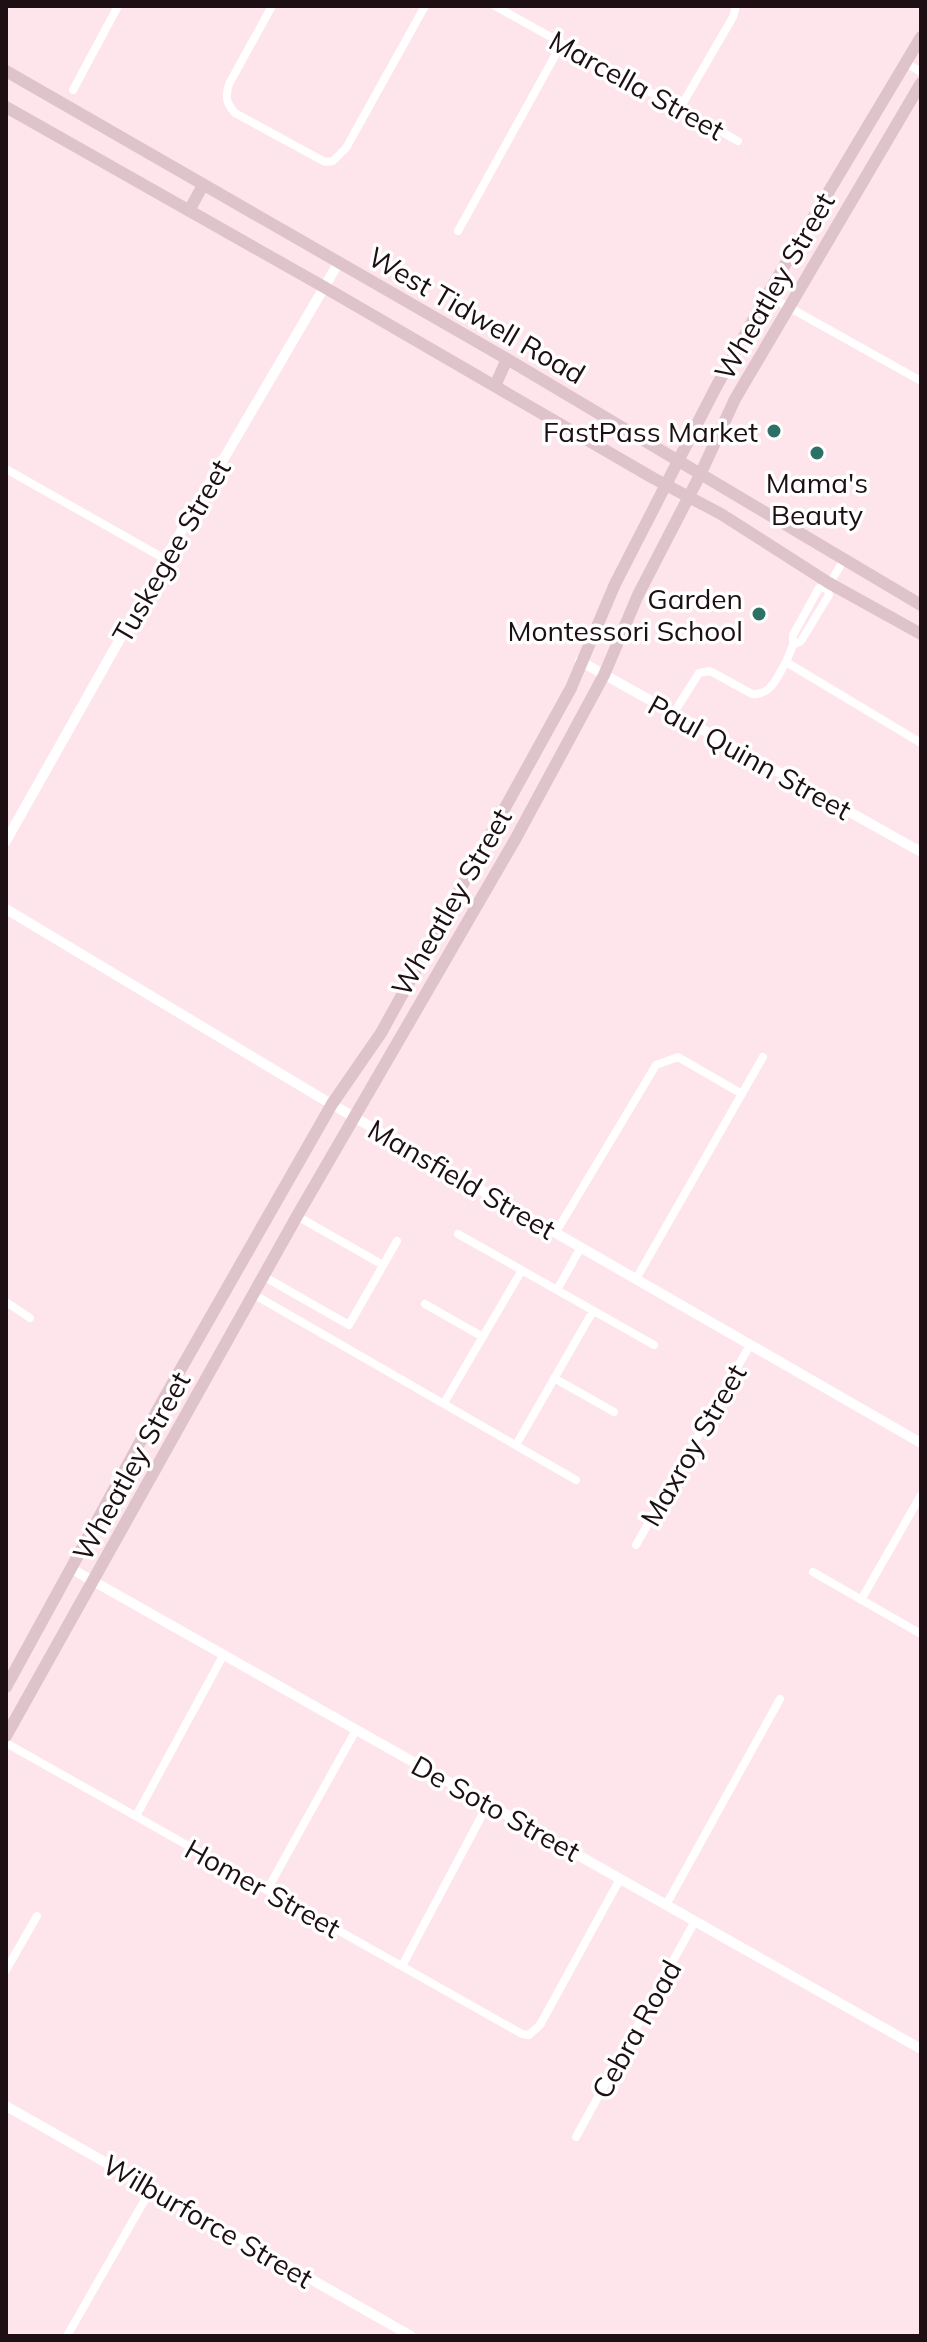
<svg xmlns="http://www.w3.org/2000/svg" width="927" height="2342" font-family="Mulish,sans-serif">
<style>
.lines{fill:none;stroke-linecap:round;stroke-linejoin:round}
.minor{stroke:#fff;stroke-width:8}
.tertiary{stroke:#fff;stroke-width:10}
.secondary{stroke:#dec3cb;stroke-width:12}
.poi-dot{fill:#2b7166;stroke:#fff;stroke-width:3}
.labels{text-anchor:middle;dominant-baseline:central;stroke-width:7;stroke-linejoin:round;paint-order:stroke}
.street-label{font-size:28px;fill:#1d0f13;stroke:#fff}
.poi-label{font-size:28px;fill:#1d0f13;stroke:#fff;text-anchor:end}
</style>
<rect width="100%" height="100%" fill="#fee4eb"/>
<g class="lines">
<path class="minor" d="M272 6 229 84C225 97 226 103 235 113L325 162 333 161 346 148 425 6
M495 6 738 141
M906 63 921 72
M73 90 118 6
M680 108 733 17 736 6
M458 231 562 43
M767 295 921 381
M6 469 165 559
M827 588H819L793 635V645L786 662 921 743
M793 645 801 641 829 595 827 588 843 561
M673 714 699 673 710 671 752 694C771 696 777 677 786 662
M297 1216 383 1265
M556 1232 656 1065 678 1057 742 1094
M458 1234 654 1345
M263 1276 349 1325 397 1241
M636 1279 763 1057
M557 1290 581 1247
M253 1294 576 1480
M6 1302 30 1318
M425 1304 483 1337
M554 1378 614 1412
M444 1403 522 1270
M516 1445 593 1311
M636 1545 750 1345
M813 1572 921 1634
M861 1600 921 1495
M6 1743 522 2034 529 2035 540 2025 620 1879
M136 1816 224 1654
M267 1890 356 1730
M666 1905 780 1699
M402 1966 488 1804
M6 1970 37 1916
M576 2137 695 1921
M67 2336 151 2189"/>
<path class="tertiary" d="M580 661 921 852
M6 841 165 559 339 262
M6 909 321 1098 921 1443
M70 1568 921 2049
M6 2106 411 2336"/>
<path class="secondary" d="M6 71 507 359 921 605
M6 107 324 287 653 478 721 514 829 583 921 634
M189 211 203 185
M495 386 507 359
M6 1687 162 1402 332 1104 381 1033 571 688 615 584 715 389 767 295 921 37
M6 1736 297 1216 516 838 604 675 638 595 700 475 735 399 921 83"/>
</g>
<g class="poi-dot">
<circle cx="774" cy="431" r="8"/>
<circle cx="817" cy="453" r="8"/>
<circle cx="759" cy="614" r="8"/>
</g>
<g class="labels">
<g class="street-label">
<text transform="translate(637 85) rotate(29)">Marcella Street</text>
<text transform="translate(774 286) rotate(-60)">Wheatley Street</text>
<text transform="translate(477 315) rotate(30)">West Tidwell Road</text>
<text transform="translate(171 551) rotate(-60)">Tuskegee Street</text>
<text transform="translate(750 757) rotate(29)">Paul Quinn Street</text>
<text transform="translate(451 902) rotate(-60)">Wheatley Street</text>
<text transform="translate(462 1179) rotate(30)">Mansfield Street</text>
<text transform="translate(693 1445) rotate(-60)">Maxroy Street</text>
<text transform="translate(131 1466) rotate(-61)">Wheatley Street</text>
<text transform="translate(496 1808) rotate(29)">De Soto Street</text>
<text transform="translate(263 1888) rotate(29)">Homer Street</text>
<text transform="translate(636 2029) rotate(-61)">Cebra Road</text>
<text transform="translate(208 2221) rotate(30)">Wilburforce Street</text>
</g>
<g class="poi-label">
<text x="758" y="431">FastPass Market</text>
<text x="817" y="482" text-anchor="middle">Mama's<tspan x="817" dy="32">Beauty</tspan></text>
<text x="743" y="598">Garden<tspan x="743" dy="32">Montessori School</tspan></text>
</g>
</g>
<rect width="927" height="2342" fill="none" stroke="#1d0f13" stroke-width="16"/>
</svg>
